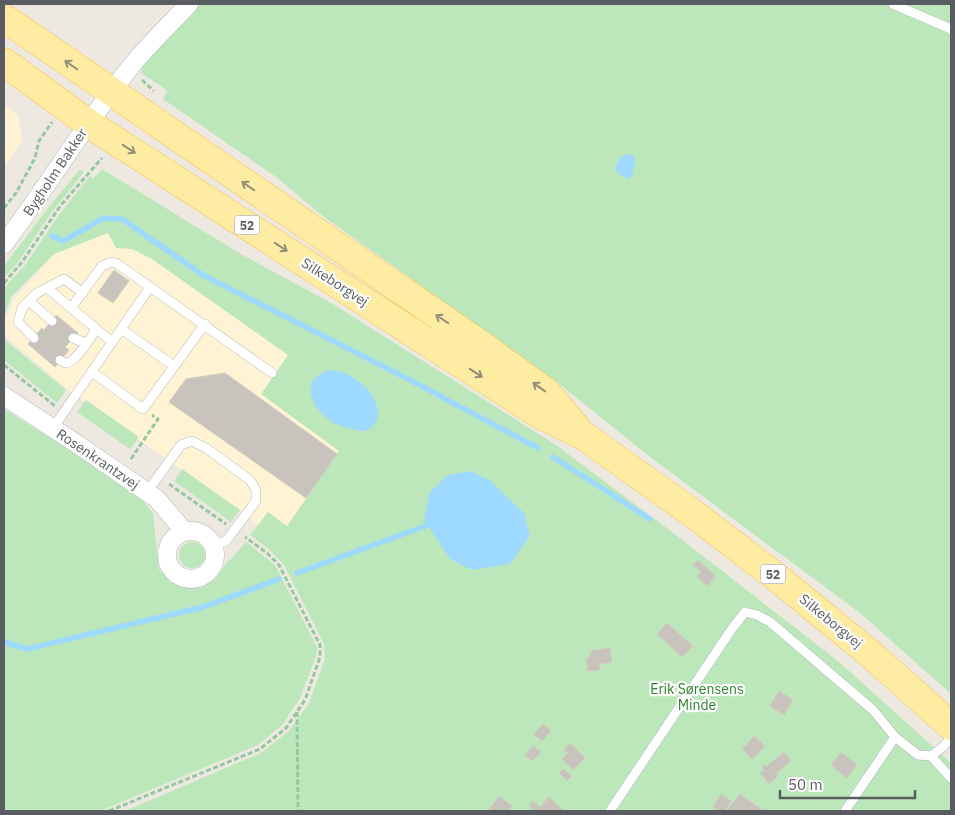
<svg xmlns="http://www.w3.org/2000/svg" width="955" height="815" font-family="'IBM Plex Sans',sans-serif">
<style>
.commercial{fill:#fff3d3}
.green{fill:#bce7ba}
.water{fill:#9ed9ff}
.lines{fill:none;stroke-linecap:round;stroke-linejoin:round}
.stream{stroke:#9ed9ff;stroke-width:5.5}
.building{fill:#c8c4bd;stroke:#d2cbbe}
.lane-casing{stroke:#b3b7bc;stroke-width:10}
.street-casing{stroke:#b3b7bc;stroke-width:19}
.primary-casing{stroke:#fac14c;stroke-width:29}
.path{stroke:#93c8a0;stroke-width:3;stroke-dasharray:5 2.5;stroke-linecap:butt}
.lane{stroke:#fff;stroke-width:9}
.street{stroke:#fff;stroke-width:18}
.primary{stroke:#ffeca3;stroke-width:28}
.oneway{stroke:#938f79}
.labels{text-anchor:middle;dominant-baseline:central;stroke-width:4.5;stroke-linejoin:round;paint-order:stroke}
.shield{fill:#fff;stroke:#8b8e91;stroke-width:1}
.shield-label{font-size:12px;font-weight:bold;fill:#595d62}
.street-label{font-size:14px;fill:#595d62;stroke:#fff}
.park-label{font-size:14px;fill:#2e842e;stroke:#fff}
</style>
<rect width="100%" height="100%" fill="#ede9e0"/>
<path class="commercial" d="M4 104 18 115 22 142 4 167Z
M108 233 116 248 132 249 152 259 289 355 261 394 339 451 280 540 66 388 4 335V322L13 300 54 254Z"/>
<path class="green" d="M201 4H951V694L860 613 650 457 557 382 324 217 276 177 163 99 167 90 141 73 143 64Z
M80 169 84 172 52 212 19 261 4 278V266L48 208Z
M102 169 239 253 333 304 556 445 676 535 838 661 948 760 951 763V811H125L261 753 289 731 309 703 325 659 324 644 284 565 270 550 250 535 268 512 287 526 339 451 261 394 288 355 152 259 132 249 116 248 108 233 54 254 11 297 4 316V288L26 264 58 216 90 176 93 179Z
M4 339 66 390 57 403 4 360Z
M86 400 139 437 130 449 77 412Z
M4 409 71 451 143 501 153 513 159 569 170 582 185 588H201L215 580 225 565 246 542 275 565 317 647 316 656 300 698 283 724 258 745 100 811H4Z
M182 469 240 510 231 522 174 481Z
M179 555a13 13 0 1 1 26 0a13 13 0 1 1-26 0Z"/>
<path class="water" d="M628 154 633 156 635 159 633 175 628 179 618 174 615 169C618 161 619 157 628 154Z
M330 370C352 370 384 396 377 420 375 426 370 430 363 431 360 431 356 430 352 429 346 427 339 426 334 423 312 410 296 379 330 370Z
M471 471 489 480 524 513 530 536 510 564 472 570 450 559 424 520 429 493 448 475Z"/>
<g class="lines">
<path class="stream" d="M52 236 63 241 104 218 122 219 203 275 408 379 538 448
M553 457 650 519
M297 573 428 525
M4 642 27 649 203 607 279 579"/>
</g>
<path class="building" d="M114 270 129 281 113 303 98 293Z
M56 315 78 333 65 347 69 350 55 367 28 344 42 328 44 330Z
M225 373 337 454 306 498 169 402 186 379Z
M698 560 716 576 707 586 697 577 701 572 693 565Z
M667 623 693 646 682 657 657 634Z
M610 648 612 662 599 664 600 670 588 671 586 660 591 654 590 651Z
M779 691 793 700 784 715 770 706Z
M543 724 551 731 542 741 534 734Z
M754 736 765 746 753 759 742 749Z
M570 743 585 758 573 770 562 759 568 753 564 750Z
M533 746 541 752 532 761 525 755Z
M784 752 791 761 776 774 778 776 769 784 760 773 764 770 762 767 765 765 767 766Z
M841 752 857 765 847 778 831 765Z
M563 769 572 776 567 781 559 773Z
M721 794 731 801 725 811H720L713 807Z
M740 794 762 810 761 811H731L728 809Z
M499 796 512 806 508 811H488Z
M549 797 564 811H535L529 806 533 801 540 807Z"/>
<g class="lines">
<g class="lane-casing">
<path id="lane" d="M893 4 951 29
M47 288 111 341
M29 301 52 321
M71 308 102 266 112 262 116 263 150 287
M121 329 174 366
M34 338 18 322 22 308 37 293 64 279 83 293
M73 338 86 343
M60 360 65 363C76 363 89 339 96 330
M92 372 143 409 205 324
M53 428 150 287 272 373
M147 492 181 445 192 441 206 448 250 480 256 490V501L226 541 214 546
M931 756 943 747 951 737
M610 811 731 630 745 612 757 615 770 622 873 710 895 737 918 755 931 756 951 778
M845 811 895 737"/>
</g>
<g class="street-casing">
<path id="street" d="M4 244C48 186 86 122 132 65 149 44 170 24 189 4
M4 396 77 444 147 492 157 499 184 531
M167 555a24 24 0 1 1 48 0a24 24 0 1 1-48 0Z"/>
</g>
<g class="primary-casing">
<path id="primary" d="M4 18 483 346 546 392 576 427
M4 62 88 123 539 414 584 436 695 515 780 580 874 657 951 726"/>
</g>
<path class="path" d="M142 80 154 91
M4 208 16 193 35 158 39 141 52 122
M4 283 22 262 61 205 102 158
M4 365 55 406
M131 459 158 419 152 415
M169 484 226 524
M297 712 298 811
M109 811 260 749 286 728 305 700 320 657V645L279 565 267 553 245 537"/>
<use href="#lane" class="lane"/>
<use href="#street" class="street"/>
<use href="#primary" class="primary"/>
</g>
<defs><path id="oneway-shaft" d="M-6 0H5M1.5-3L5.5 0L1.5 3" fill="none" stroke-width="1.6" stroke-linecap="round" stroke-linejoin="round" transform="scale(1.25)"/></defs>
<g class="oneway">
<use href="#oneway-shaft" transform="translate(71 65) rotate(-145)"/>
<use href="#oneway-shaft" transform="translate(129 149) rotate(33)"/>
<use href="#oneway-shaft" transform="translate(248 186) rotate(-145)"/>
<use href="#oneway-shaft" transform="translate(281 247) rotate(33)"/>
<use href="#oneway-shaft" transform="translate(442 319) rotate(-146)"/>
<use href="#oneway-shaft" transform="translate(476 373) rotate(33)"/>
<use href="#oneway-shaft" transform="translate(539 387) rotate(-144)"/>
</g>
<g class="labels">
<g class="shield">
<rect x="234.5" y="215.5" width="25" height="19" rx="4"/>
<rect x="760.5" y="564.5" width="25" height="19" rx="4"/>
</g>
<g class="shield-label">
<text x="247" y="225">52</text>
<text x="773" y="574">52</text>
</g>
<g class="street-label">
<text transform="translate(55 172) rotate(-56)">Bygholm Bakker</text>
<text transform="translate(335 282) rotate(33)">Silkeborgvej</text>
<text transform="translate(98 459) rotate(34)">Rosenkrantzvej</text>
<text transform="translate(831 621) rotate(39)">Silkeborgvej</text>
</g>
<g class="park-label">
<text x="697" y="689">Erik Sørensens<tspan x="697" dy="16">Minde</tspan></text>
</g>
</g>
<rect width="955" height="815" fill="none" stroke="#595d62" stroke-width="10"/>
<path d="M780 790v8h135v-8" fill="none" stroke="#595d62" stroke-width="2.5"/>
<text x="788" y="790" font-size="15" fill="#595d62" stroke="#ffffff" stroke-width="4" paint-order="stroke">50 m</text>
</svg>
